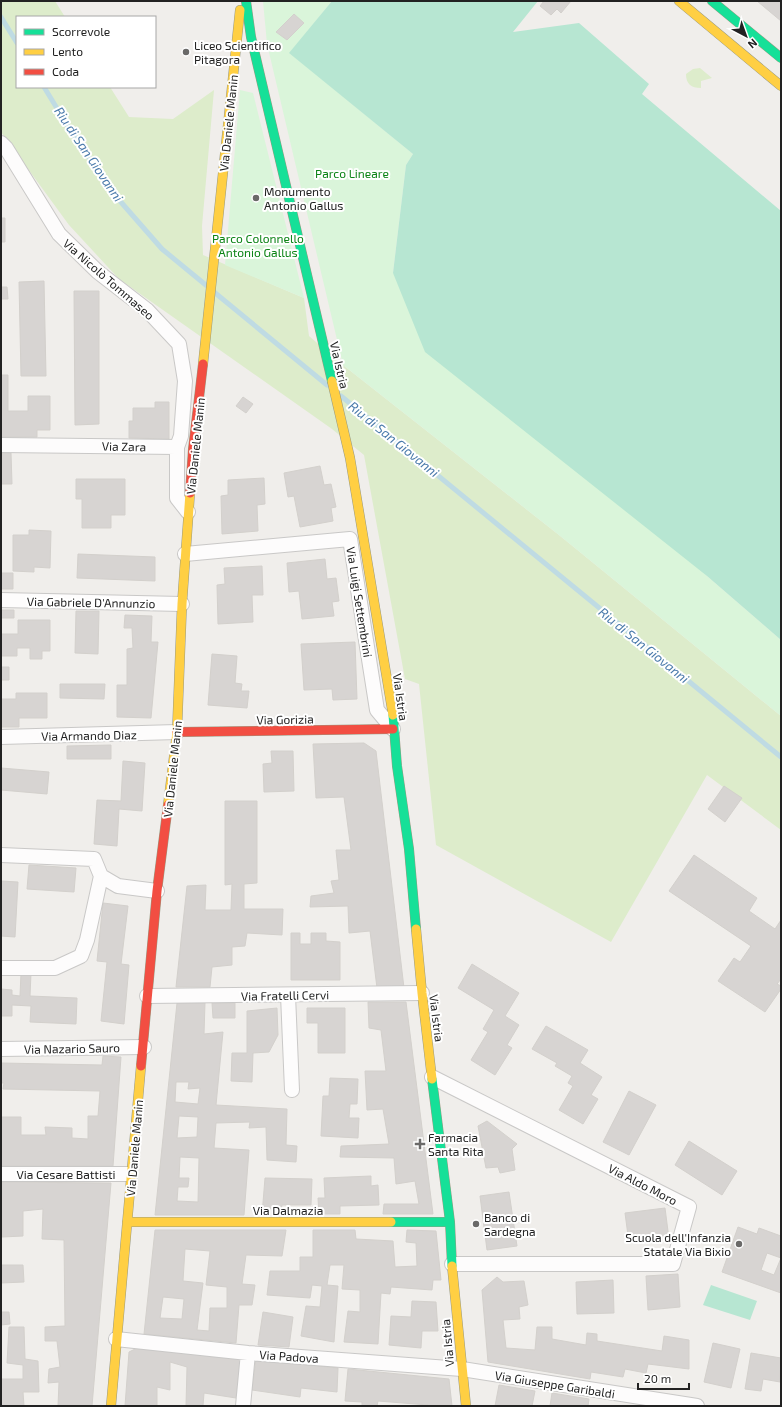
<svg xmlns="http://www.w3.org/2000/svg" width="782" height="1407" font-family="'Exo 2',sans-serif">
<style>
.grass{fill:#ddeccb}
.park{fill:#daf5da}
.pitch{fill:#b7e6d2}
.lines{fill:none;stroke-linecap:round;stroke-linejoin:round}
.stream{stroke:#bfdbe3;stroke-width:5}
.building{fill:#d7d4d2;stroke:#d3d0cc;fill-rule:evenodd}
.street-casing{stroke:#c9c8c7;stroke-width:16}
.fast-casing{stroke:#999a82;stroke-width:10}
.slow-casing{stroke:#999a82;stroke-width:10}
.jam-casing{stroke:#999a82;stroke-width:10}
.street{stroke:#fdfcfc;stroke-width:14}
.fast{stroke:#16e098;stroke-width:9}
.slow{stroke:#ffcf43;stroke-width:9}
.jam{stroke:#f24e42;stroke-width:9}
.poi-dot{fill:#6a6968;stroke:#fff;stroke-width:1.5}
.labels{text-anchor:middle;dominant-baseline:central;stroke-width:4;stroke-linejoin:round;paint-order:stroke}
.poi-label{font-size:12px;fill:#222;stroke:#fff;text-anchor:start}
.street-label{font-size:12px;fill:#222;stroke:#fff}
.park-label{font-size:12px;fill:#0c8416;stroke:#fff}
.water-label{font-size:13px;font-style:italic;fill:#4a7aab;stroke:#fff}
</style>
<rect width="100%" height="100%" fill="#f0eeeb"/>
<path class="grass" d="M1 1H55L65 17H17V87H110L129 117 173 119 214 90 202 226 203 255 304 298 309 336 343 365 559 535 781 716V830L707 775 611 942 436 845 419 684 405 679 364 455 332 429 119 279 69 225 1 132Z
M700 68 712 78 701 81V88C691 88 686 84 686 74L693 69Z"/>
<path class="park" d="M263 1H332L290 53 413 154 406 165 393 273 707 576 781 640V716L559 535 343 365 267 44Z
M240 90 253 93 304 298 225 265Z"/>
<path class="pitch" d="M332 1H538L513 32 579 23 649 84 642 94 781 211V640L707 576 425 352 393 273 406 165 413 154 289 53Z
M711 1285 757 1301 750 1320 703 1305Z"/>
<g class="lines">
<path class="stream" d="M1 17 17 43
M44 87 69 128 113 193 162 249 207 286
M214 292 327 385
M341 396 781 757"/>
</g>
<path class="building" d="M544 1H571L561 13 557 9 551 15 540 6Z
M757 1H781V21Z
M294 14 304 23 287 40 276 32Z
M1 218H5V242H1Z
M44 281 46 376H21L19 282Z
M1 287H7L8 299H1Z
M74 291H99V424L75 425Z
M1 375H8V411H28V396H50V430H37V437H1Z
M243 397 253 404 246 413 236 406Z
M155 402H169V439L129 438V421H133V408H155Z
M1 453H11L12 484H1Z
M320 466 324 485 331 484 336 507 331 508 333 521 300 527 294 496 288 497 284 473Z
M264 478 265 504 257 505 258 531 222 534 221 496 228 495V480Z
M76 479H125V515H111V528H82V499H76Z
M29 530 51 531 50 568 34 567V572L13 571V535H29Z
M78 554 155 557V581L77 578Z
M325 559 327 579 336 578 339 601 332 602 334 616 302 619 299 591 289 592 287 563Z
M262 566 263 595H252L253 622 218 624 217 585 225 584 224 568Z
M1 573H13V589H1Z
M1 610H14V618H1Z
M76 611H99L98 654 75 653Z
M125 615 152 616 151 642H158L151 718 117 717V685H127V649L133 648 132 628H124Z
M18 620H50V651H42V659H30V648H17V656H1V634H18Z
M355 642 357 699 333 700 332 689 304 690 301 644Z
M212 654 237 656 235 683 242 684 241 691H249L247 708 208 705Z
M1 667H9V680H1Z
M60 684H105L104 699 60 698Z
M16 693H47V718H19V727H1V699H16Z
M364 743 376 751 404 988H377L370 931 349 933 348 906 310 907 311 896 334 893 331 881 339 880 336 850H351L344 797 316 798 313 744Z
M111 745V759H67V746Z
M271 751H293L294 791 264 792 263 764 272 763Z
M123 761 145 763 142 811 119 809 117 846 94 844 97 800 121 801Z
M1 768 49 772 47 794 1 790Z
M724 786 742 798 725 822 708 809Z
M225 801H257V883L244 884V909H283L282 935 247 933 245 946 232 947V965L212 967 210 987H176L187 886 206 885 205 910H231L232 884 225 885Z
M694 855 757 898 749 911 775 929 781 920V979L777 984 781 986V989L765 1012 718 981 734 958 740 962 751 946 669 891Z
M29 865 76 868 74 892 27 889Z
M1 881 18 882 15 937 1 936Z
M103 903 128 906 121 964 129 965 124 1024 101 1021 107 962 97 961Z
M291 933H300V944H311V933H326V941L340 942V980H291Z
M472 964 519 993 505 1016 519 1025 507 1045 512 1048 495 1075 471 1060 488 1032 483 1029 494 1010 458 988Z
M21 973H31L30 996 77 998 76 1024 30 1022 31 1006 12 1005V1016H1V989L12 990V995L20 996Z
M368 1002H406L433 1214H383L384 1204H419L415 1181 396 1184 394 1158 340 1157 341 1146 389 1144 383 1109 367 1110 365 1071H386L381 1030 369 1028Z
M177 1003H205L204 1034 223 1032 216 1105 287 1109 286 1145 297 1146 296 1162 267 1160 266 1127 249 1128 250 1122 216 1123 214 1148 249 1150 244 1215H155ZM176 1082H189L188 1089 200 1088 198 1104 175 1102ZM179 1116 198 1117 197 1137 177 1138ZM180 1157 199 1158 198 1202 177 1201 178 1187H188L189 1178H179Z
M212 1003H235V1018H213Z
M277 1008 278 1035 269 1052 253 1053 252 1082 231 1081 232 1053H247V1011Z
M307 1008H345V1053H318V1023H307Z
M546 1026 588 1050 580 1063 602 1077 591 1095 598 1099 583 1124 559 1110 573 1086 568 1083 572 1076 555 1066 557 1063 532 1049Z
M103 1056 121 1057 113 1166H1V1117H21V1135H46L45 1127 72 1128V1138L88 1139V1116H98L100 1091 3 1089 4 1083H1V1063L102 1065Z
M330 1078 358 1079 357 1104H350L349 1118H359L358 1138 321 1136 323 1096H329Z
M629 1091 656 1105 629 1155 603 1142Z
M487 1121 517 1144 512 1149 515 1170 500 1173 498 1167 486 1168 478 1126Z
M689 1141 737 1171 722 1195 675 1165Z
M371 1176V1186L378 1185 379 1205 340 1206V1214H319L318 1198H325L324 1178Z
M265 1178 312 1179 311 1205H282L280 1215H262Z
M1 1182 111 1183 92 1406H58L59 1382 48 1383 49 1369 60 1367 57 1341H45V1327L65 1326 64 1240 42 1239 43 1209 23 1211V1236L2 1237Z
M509 1192 517 1246 487 1250 480 1196Z
M665 1208 669 1239 658 1241 657 1233 636 1236V1242L629 1243 625 1213Z
M738 1227 757 1234 759 1228 781 1236V1293L722 1272ZM767 1253 781 1258 774 1275 761 1270Z
M155 1230H286L282 1256 246 1255 242 1284 255 1285 252 1305H239L236 1343 144 1334ZM185 1249 210 1251 206 1285 227 1287V1308H210L209 1331 197 1330 203 1283 183 1281ZM163 1297 184 1299 182 1319 160 1318Z
M313 1230H355L356 1239 393 1241 395 1267 417 1266 416 1243 406 1242 407 1230 436 1231 441 1280H433L432 1290 391 1287 390 1294 381 1293 378 1344 344 1342 348 1311 360 1312V1290L342 1289 344 1265H330L327 1285 338 1286 334 1342 301 1336 306 1306 320 1307 322 1286 312 1285 310 1298 267 1295 270 1271H300V1257H313Z
M1 1265H23L24 1282 1 1283Z
M678 1274 680 1307 648 1310 646 1276Z
M497 1277 503 1282 524 1281 528 1305 519 1307 520 1319 503 1320 506 1348 535 1350 537 1327H552V1339L586 1345 587 1333 597 1334V1341L662 1351 664 1336 689 1340V1369L648 1364 646 1373 625 1369 623 1377 591 1372 590 1379 488 1362 482 1290Z
M613 1280 614 1313 577 1314 576 1282Z
M412 1301 436 1302 438 1331H422L421 1348 389 1345 391 1316 411 1317Z
M1 1312H9L10 1324 1 1325Z
M263 1312 293 1317 289 1347 258 1345Z
M9 1327H24L25 1359 38 1361 39 1392H23L24 1406H1V1379H23V1365L7 1363Z
M713 1343 740 1349 731 1388 704 1382Z
M137 1348 241 1358 236 1398 204 1393 203 1406H186L187 1367 170 1362V1390L157 1387V1406H125L129 1352Z
M751 1353 781 1358 780 1382 763 1379 761 1391 745 1389Z
M256 1359 338 1368 337 1392 301 1388 300 1397 252 1390Z
M348 1369 449 1379 452 1406H428V1405L378 1401 377 1406H362V1402L345 1401Z
M499 1385 535 1391 532 1406H495Z
M552 1393 589 1399 588 1406H550Z"/>
<g class="lines">
<g class="street-casing">
<path id="street" d="M1 143 6 148 59 234 98 272 147 310 179 344 185 381 181 436 177 447
M1 445 177 447V498L188 512
M185 554 350 539 377 710 393 729
M1 600 182 604
M1 737 177 732
M1 855 94 859 101 876 87 940 81 956 55 968H1
M101 876 118 886 157 891
M288 995 292 1090
M147 996 422 993
M1 1049 144 1047
M432 1077 689 1207 673 1264H452
M1 1174H131
M116 1339 248 1353 462 1369 697 1406
M243 1406 248 1353"/>
</g>
<g class="fast-casing">
<path id="fast" d="M246 1 251 37 332 381
M712 1 781 58
M393 715 397 766 409 849 416 929
M432 1079 450 1222 452 1266
M391 1222H450"/>
</g>
<g class="slow-casing">
<path id="slow" d="M679 1 781 86
M203 364 240 10
M332 381 350 458 393 715
M168 805 177 732 182 604 190 493
M416 929 422 993 432 1079
M127 1222H391
M452 1266 466 1406
M111 1406 141 1066"/>
</g>
<g class="jam-casing">
<path id="jam" d="M190 493 193 449 203 364
M177 732 393 729
M141 1066 157 891 168 805"/>
</g>
<use href="#street" class="street"/>
<use href="#fast" class="fast"/>
<use href="#slow" class="slow"/>
<use href="#jam" class="jam"/>
</g>
<g class="poi-dot">
<circle cx="186" cy="52" r="4"/>
<circle cx="256" cy="198" r="4"/>
<path d="M418 1138h4v4h4v4h-4v4h-4v-4h-4v-4h4z"/>
<circle cx="476" cy="1224" r="4"/>
<circle cx="739" cy="1244" r="4"/>
</g>
<g class="labels">
<g class="poi-label">
<text x="194" y="45">Liceo Scientifico<tspan x="194" dy="14">Pitagora</tspan></text>
<text x="264" y="191">Monumento<tspan x="264" dy="14">Antonio Gallus</tspan></text>
<text x="428" y="1137">Farmacia<tspan x="428" dy="14">Santa Rita</tspan></text>
<text x="484" y="1217">Banco di<tspan x="484" dy="14">Sardegna</tspan></text>
<text x="731" y="1237" text-anchor="end">Scuola dell'Infanzia<tspan x="731" dy="14">Statale Via Bixio</tspan></text>
</g>
<g class="street-label">
<text transform="translate(228 123) rotate(-84)">Via Daniele Manin</text>
<text transform="translate(109 279) rotate(41)">Via Nicolò Tommaseo</text>
<text transform="translate(340 365) rotate(77)">Via Istria</text>
<text transform="translate(124 446) rotate(1)">Via Zara</text>
<text transform="translate(195 446) rotate(-84)">Via Daniele Manin</text>
<text transform="translate(91 602) rotate(1)">Via Gabriele D'Annunzio</text>
<text transform="translate(360 602) rotate(81)">Via Luigi Settembrini</text>
<text transform="translate(401 697) rotate(82)">Via Istria</text>
<text transform="translate(285 719) rotate(-1)">Via Gorizia</text>
<text transform="translate(89 735) rotate(-1)">Via Armando Diaz</text>
<text transform="translate(172 769) rotate(-84)">Via Daniele Manin</text>
<text transform="translate(285 995) rotate(-1)">Via Fratelli Cervi</text>
<text transform="translate(437 1018) rotate(83)">Via Istria</text>
<text transform="translate(72 1048) rotate(-1)">Via Nazario Sauro</text>
<text transform="translate(134 1148) rotate(-85)">Via Daniele Manin</text>
<text x="66" y="1174">Via Cesare Battisti</text>
<text transform="translate(643 1184) rotate(27)">Via Aldo Moro</text>
<text x="288" y="1210">Via Dalmazia</text>
<text transform="translate(447 1343) rotate(-95)">Via Istria</text>
<text transform="translate(289 1356) rotate(4)">Via Padova</text>
<text transform="translate(555 1384) rotate(9)">Via Giuseppe Garibaldi</text>
</g>
<g class="park-label">
<text x="352" y="173">Parco Lineare</text>
<text x="258" y="238">Parco Colonnello<tspan x="258" dy="14">Antonio Gallus</tspan></text>
</g>
<g class="water-label">
<text transform="translate(89 154) rotate(56)">Riu di San Giovanni</text>
<text transform="translate(394 439) rotate(39)">Riu di San Giovanni</text>
<text transform="translate(644 645) rotate(39)">Riu di San Giovanni</text>
</g>
</g>
<rect width="782" height="1407" fill="none" stroke="#222222" stroke-width="4"/>
<rect x="16" y="16" width="140" height="72" fill="#ffffff" stroke="#a7a7a7"/>
<rect x="24" y="29" width="20" height="6" fill="#16e098" stroke="#a7a7a7"/>
<text x="52" y="36" font-size="12" fill="#222222">Scorrevole</text>
<rect x="24" y="49" width="20" height="6" fill="#ffcf43" stroke="#a7a7a7"/>
<text x="52" y="56" font-size="12" fill="#222222">Lento</text>
<rect x="24" y="69" width="20" height="6" fill="#f24e42" stroke="#a7a7a7"/>
<text x="52" y="76" font-size="12" fill="#222222">Coda</text>
<g transform="translate(746 36) rotate(139)" stroke="#ffffff" stroke-width="3" paint-order="stroke">
<path d="M0-3L7 15L0 10L-7 15Z" fill="#222222"/>
<text y="-6" font-size="11" font-weight="bold" text-anchor="middle" fill="#222222">N</text>
</g>
<path d="M638 1383v6h51v-6" fill="none" stroke="#222222" stroke-width="2"/>
<text x="644" y="1383" font-size="12" fill="#222222" stroke="#ffffff" stroke-width="3" paint-order="stroke">20 m</text>
</svg>
